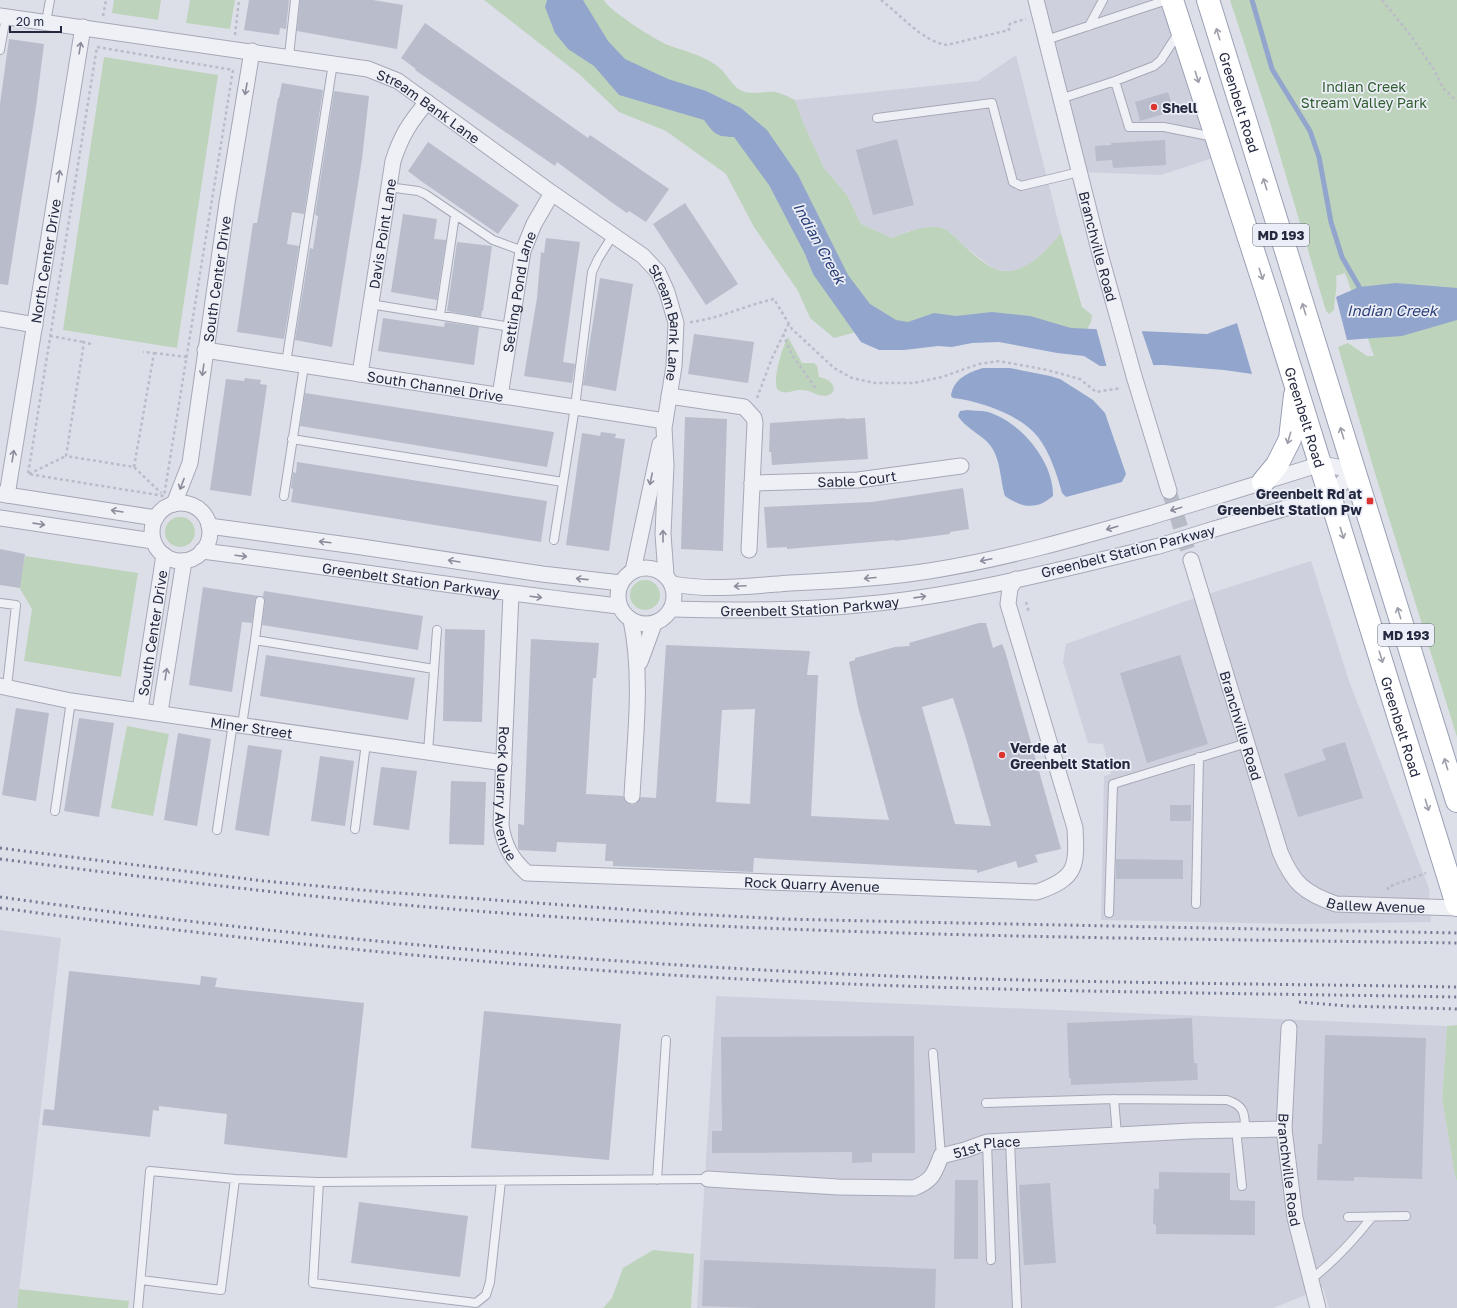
<svg xmlns="http://www.w3.org/2000/svg" width="1457" height="1308" font-family="'Golos Text',sans-serif">
<style>
.built{fill:#ced1dd}
.green{fill:#bed3bc}
.water{fill:#92a5cd}
.pier{fill:#dcdfe8}
.lines{fill:none;stroke-linecap:round;stroke-linejoin:round}
.stream{stroke:#92a5cd;stroke-width:5}
.building{fill:#b9bccb;fill-rule:evenodd}
.street-tunnel{stroke:#b7bbc6;stroke-width:15;stroke-dasharray:15 8;stroke-linecap:butt}
.lane-casing{stroke:#a5a8b6;stroke-width:10}
.street-casing{stroke:#a5a8b6;stroke-width:17}
.primary-casing{stroke:#9aa0b5;stroke-width:24}
.path{stroke:#babcc7;stroke-width:2.5;stroke-dasharray:3 3;stroke-linecap:butt}
.lane{stroke:#eff0f6;stroke-width:8}
.street{stroke:#eff0f6;stroke-width:15}
.primary{stroke:#fff;stroke-width:22}
.rail{stroke:#747a93;stroke-width:3;stroke-dasharray:2 4;stroke-linecap:butt}
.street-bridge-casing{stroke:#a5a8b6;stroke-width:17;stroke-linecap:butt}
.street-bridge{stroke:#eff0f6;stroke-width:15}
.oneway{stroke:#9c9fa9}
.oneway2{stroke:#8a8c9b}
.poi-dot{fill:#dc3531;stroke:#ebeef6;stroke-width:1.5}
.labels{text-anchor:middle;dominant-baseline:central;stroke-width:3.5;stroke-linejoin:round;paint-order:stroke}
.shield{fill:#ebeef6;stroke:#606477;stroke-width:1}
.shield-label{font-size:13px;font-weight:bold;fill:#242940}
.park-label{font-size:14px;fill:#315d30;stroke:#ebeef6}
.street-label{font-size:14px;fill:#242940;stroke:#ebeef6}
.poi-label{font-size:14px;font-weight:bold;fill:#242940;stroke:#ebeef6;text-anchor:start}
.water-label{font-size:15px;font-style:italic;fill:#2a3f78;stroke:#ebeef6}
</style>
<rect width="100%" height="100%" fill="#dcdfe8"/>
<path class="built" d="M1036 0H1172L1222 155 1161 175 1079 172Z
M1016 55 1061 233 1054 242 1035 260 1026 266 1011 272 994 269 964 246 951 233 909 231 892 238 861 224 847 195 824 168 802 120 795 100 978 81Z
M1311 561 1349 681 1429 888 1431 922 1293 924 1101 920 1104 776 1111 774 1103 744 1088 743 1063 662 1066 644 1186 601Z
M0 930 61 938 17 1308H0Z
M716 996 1447 1026 1442 1099 1455 1176 1457 1181V1308H1329L1323 1288 1273 1308H697Z"/>
<path class="green" d="M114 0H161L158 20 112 13Z
M190 0H235L230 29 186 23Z
M484 0H604C608 10 657 41 668 45 684 51 702 55 716 65 726 71 731 86 742 91 751 95 766 91 775 92 782 93 789 97 795 100L802 120 824 168 847 195 861 224 892 238C906 232 921 226 937 227 948 228 956 238 964 246 972 253 983 263 993 268 1020 281 1046 251 1061 233L1082 307 1092 315 1091 322 1081 341 886 324 834 338 810 318 798 291 754 227 726 174 666 131 619 112 579 74Z
M1230 0H1457V737L1374 470 1338 347 1348 343 1367 356H1374L1345 273 1336 276C1338 288 1334 298 1334 310L1329 314 1326 311 1270 122Z
M104 57 218 75 177 348 63 330Z
M788 337 802 363H814L817 366 819 377C827 379 833 381 834 390L831 394C819 400 812 389 801 390 792 390 784 396 777 389 773 377 782 348 788 337Z
M165 532a15 15 0 1 1 30 0a15 15 0 1 1-30 0Z
M25 556 138 573 121 677 24 661 32 609 19 587Z
M630 595a15 15 0 1 1 30 0a15 15 0 1 1-30 0Z
M127 726 169 734 153 816 111 808Z
M1457 1025V1181L1455 1176 1442 1099 1447 1026Z
M653 1250 694 1254 691 1308H603L612 1298 623 1268Z
M19 1289 129 1301 128 1308H17Z"/>
<path class="water" d="M547 0H583L608 41 625 59 668 79 706 91 741 108 767 130 798 175 848 275 870 304 896 320 908 322 934 313 956 316 992 312 1030 316 1071 328 1207 334 1237 323 1252 374 1224 370 1163 365 1100 366 1084 356 1057 353 999 342 972 343 952 347 938 346 904 350H879L861 342 813 274 805 254 769 185 734 137C717 137 714 134 704 120L619 95 594 66 568 49 555 33 545 7Z
M1396 283 1457 288V320L1402 336 1347 340 1336 297 1359 287Z
M983 368H1010L1050 376 1060 379 1093 400 1105 413 1126 474 1122 482 1066 497 1062 493C1057 474 1050 453 1038 437 1021 415 980 401 953 398L951 396C953 379 969 372 983 368Z
M967 410C974 411 981 410 988 412 1021 422 1054 462 1053 496 1037 510 1022 508 1005 496 1000 480 1001 459 990 445 981 434 965 428 958 416L960 411Z"/>
<path class="pier" d="M1096 327 1141 329 1154 367 1107 368Z"/>
<g class="lines">
<path class="stream" d="M1252 0 1272 69 1310 131 1319 157 1331 222 1342 257 1362 292"/>
</g>
<path class="building" d="M249 0H289L286 29 280 28 279 35 244 30Z
M300 0H373L403 5 397 49 297 31Z
M425 23 588 138 590 135 669 189 646 222 629 211 627 213 614 204 557 162 555 166 415 70 416 69 401 58Z
M9 39 44 44 36 107 8 285 0 284V104Z
M282 83 323 90 304 214 292 212 287 244 299 246 284 339 237 332 253 223H257L278 98H279Z
M334 91 369 96 362 159 332 347 295 340 310 248 313 249 318 216 315 215Z
M1168 92 1174 111 1140 121 1135 102Z
M897 139 914 205 873 215 856 150Z
M1165 140 1166 165 1113 168 1112 160 1096 161 1095 146 1111 145V143Z
M428 142 519 205 498 234 421 181 408 171Z
M685 203 738 284 706 305 653 224Z
M403 214 437 219 434 239 446 240 437 300 391 292Z
M546 238 580 242 563 362 575 364 572 383 524 376 537 298 541 252 544 253Z
M457 242 492 246 483 311H482L481 317 447 311Z
M600 278 633 284 616 391 583 385Z
M383 318 444 327 445 322 479 327 474 365 378 351Z
M694 334 754 342 748 383 688 374Z
M245 378 261 380 260 384 267 385 251 496 210 490 226 379 244 381Z
M305 393 554 432 547 467 300 426Z
M685 417 727 419 723 551 681 549Z
M845 418V419L865 418 868 459 772 465 771 452H769L770 423Z
M601 432 616 434 615 438 625 439 609 551 566 545 582 433 600 436Z
M297 462 547 501 541 542 291 502 293 489 291 488 293 472 296 473Z
M963 488 969 529 950 532V534L895 541V540L787 549V547L767 548 764 507 872 502Z
M0 549 25 554 20 588 0 585Z
M203 587 259 596 255 600 252 623 242 622 232 692 189 685Z
M264 591 423 616 418 650 262 625 265 602 263 596Z
M979 623H986L993 648 1002 644 1005 651 1061 849 1035 855 1038 862 1018 868 1016 861 977 873V870L754 858 753 872 613 866V861H605L606 844 557 842 556 852 519 850 518 848V824L524 825 531 639 599 643 596 678H593L586 794 623 796 627 803 632 805 636 804 641 797 656 798 666 645 810 651 807 675H818L811 816 889 820 858 707 849 662 855 660V658L895 647 910 646 909 643ZM953 698 965 735 991 826 955 824 922 707ZM755 709 750 804 716 802 722 710Z
M445 629 485 630 482 722 443 721Z
M266 655 415 678 408 720 260 696Z
M1180 655 1208 744 1147 763 1120 673Z
M16 708 49 713 36 801 2 795Z
M79 718 114 723 99 817 64 811Z
M178 733 211 739 197 826 164 820Z
M1345 742 1363 798 1298 817 1284 774 1326 760 1322 749Z
M248 745 282 750 269 836 235 830Z
M320 756 354 761 345 826 311 821Z
M381 767 417 771 409 830 373 825Z
M451 781 486 782 484 845 449 844Z
M1170 805H1191V821H1170Z
M1116 859 1183 860V879H1116Z
M69 971 200 985 201 976 217 978 215 987 364 1003 347 1158 224 1144 227 1114 159 1106V1111L153 1110 150 1137 42 1125 44 1109 54 1110Z
M484 1011 621 1024 609 1160 471 1148Z
M1192 1018 1194 1063H1197L1198 1080 1071 1085V1078H1069L1067 1023Z
M1325 1035 1426 1038 1422 1179 1354 1177V1181L1317 1180 1318 1144H1322Z
M914 1036 915 1153H872V1162L852 1163V1152L712 1153V1131H722L721 1037Z
M1159 1172 1230 1173V1200L1255 1201V1235L1156 1234V1225L1153 1224 1154 1189H1159Z
M955 1180H978V1259H954Z
M1050 1183 1056 1263 1024 1265 1019 1185Z
M359 1202 468 1216 460 1277 351 1263Z
M704 1260 936 1269 935 1308H756L702 1306Z"/>
<g class="lines">
<path class="street-tunnel" d="M1169 491 1191 560"/>
<g class="lane-casing">
<path id="lane" d="M46 22 50 0
M1089 26 1103 0
M1179 32 1161 60 1154 66 1115 81 1129 127H1164L1214 137
M1046 40 1167 0
M0 50 6 17
M289 56 295 0
M1060 99 1115 81
M877 118 992 103 1013 182 1021 186 1079 172
M388 187 418 191 425 194 493 240 523 251
M370 304 511 327
M440 315 455 215
M286 363 333 63
M292 439 563 482
M284 496 304 366
M554 540 575 407 592 272 598 259 613 235
M260 601 255 640 434 669
M0 603 16 605 7 687
M242 725 255 640
M428 752 437 630
M55 811 71 701
M355 829 366 743
M217 830 233 723
M1196 904 1199 757
M1109 913 1113 784 1247 743
M933 1053 941 1156
M1114 1099 1117 1135
M986 1103 1114 1099 1227 1100C1243 1105 1245 1112 1245 1128
M1236 1129 1242 1186
M1010 1141 1017 1308
M987 1142 991 1260
M657 1180 666 1040
M319 1182 313 1283 476 1303 486 1295 490 1282 501 1181
M1348 1217 1406 1216
M141 1280 221 1290 235 1179
M1310 1280C1334 1262 1353 1241 1372 1217
M138 1308 150 1171 235 1179 319 1182 708 1179"/>
</g>
<g class="street-casing">
<g id="street">
<path id="s1" d="M1036 0 1099 250 1134 376 1169 491"/>
<path id="s2" d="M0 16 368 69 398 81 552 193 643 256 658 272 667 292 676 323 674 366 664 428 666 465 663 534 666 575"/>
<path d="M0 319 35 325"/>
<path id="s3" d="M205 350 665 421"/>
<path id="s4" d="M360 374 393 161C401 136 410 122 427 102"/>
<path id="s5" d="M500 396 523 251 534 224 552 193"/>
<path d="M669 396 744 407 754 418 755 423 749 550"/>
<path id="s6" d="M752 483 858 480 961 466"/>
<path d="M0 494 156 518"/>
<path id="s7" d="M7 495 83 27"/>
<path d="M1202 501 1321 464 1354 470"/>
<circle cx="181" cy="532" r="29"/>
<path id="s8" d="M174 504 190 463 227 203 252 51"/>
<path d="M0 518 153 541"/>
<path d="M209 526 355 546 542 574 621 583"/>
<path d="M1211 530 1331 495 1354 470"/>
<path id="s9" d="M202 551C342 568 480 591 619 606"/>
<path id="s10" d="M1191 560 1280 852C1293 883 1304 893 1336 904L1457 908"/>
<circle cx="646" cy="596" r="28"/>
<path d="M633 571 660 444"/>
<path d="M672 584C711 591 751 586 790 583 836 581 883 578 929 571 1004 559 1077 538 1150 517"/>
<path id="s11" d="M511 594 501 825C504 845 511 859 527 873L1037 892C1077 878 1077 867 1075 828L1008 604 1010 588 1016 579"/>
<path id="s12" d="M672 609C737 611 803 611 868 604 966 595 1063 569 1159 546"/>
<path d="M631 620C643 677 635 738 632 796"/>
<path d="M640 662 654 624"/>
<path id="s13" d="M0 686 71 701 504 763"/>
<path id="s14" d="M140 710 164 555"/>
<path d="M160 712 184 561"/>
<path id="s15" d="M1289 1028 1284 1129 1295 1218 1318 1308"/>
<path id="s16" d="M708 1179 838 1187 914 1188C933 1180 934 1174 941 1156L965 1150 987 1142 1191 1131 1284 1129"/>
</g>
</g>
<g class="primary-casing">
<g id="primary">
<path id="s17" d="M1172 0 1271 306 1457 905"/>
<path id="s18" d="M1208 0 1457 801"/>
<path d="M1263 482 1277 465 1290 439 1295 395"/>
</g>
</g>
<path class="path" d="M881 0C901 15 923 42 947 45L1009 30 1008 26 1011 23 1026 19
M1382 0 1408 32 1433 68 1443 88 1457 101
M103 16 106 0
M235 35 239 0
M97 47 233 70 164 496 28 474Z
M690 322C719 319 746 305 774 299L792 329 834 368 852 378 875 383H914L942 377 979 364 999 361 1047 370 1080 379 1096 392 1121 388
M783 334 792 355 817 390
M50 336 84 342
M91 344 84 342 66 456 134 467 161 493
M154 353 187 357
M757 398 772 358 789 323
M134 467 154 353 143 352
M29 474 66 456
M1026 602 1029 612
M1388 890V887L1426 873"/>
<use href="#lane" class="lane"/>
<use href="#street" class="street"/>
<use href="#primary" class="primary"/>
<path class="rail" d="M0 848 264 881 384 892 675 913 783 919 912 922 1457 933
M0 859C167 880 335 901 503 913 821 937 1139 938 1457 943
M0 897C259 933 520 957 782 971 1007 983 1232 983 1457 987
M0 908C259 942 520 969 782 981 1007 992 1232 993 1457 997
M1299 1002 1348 1006 1457 1009"/>
<g class="street-bridge-casing">
<path id="street-bridge" d="M1150 517 1202 501
M1159 546 1211 530"/>
</g>
<use href="#street-bridge" class="street-bridge"/>
</g>
<defs><path id="oneway-shaft" d="M-6 0H5M1.5-3L5.5 0L1.5 3" fill="none" stroke-width="1.6" stroke-linecap="round" stroke-linejoin="round"/></defs>
<g class="oneway">
<use href="#oneway-shaft" transform="translate(1218 34) rotate(-107)"/>
<use href="#oneway-shaft" transform="translate(1197 77) rotate(72)"/>
<use href="#oneway-shaft" transform="translate(1265 184) rotate(-107)"/>
<use href="#oneway-shaft" transform="translate(1261 274) rotate(72)"/>
<use href="#oneway-shaft" transform="translate(1304 309) rotate(-107)"/>
<use href="#oneway-shaft" transform="translate(1342 433) rotate(-107)"/>
<use href="#oneway-shaft" transform="translate(1289 438) rotate(106)"/>
<use href="#oneway-shaft" transform="translate(1342 533) rotate(73)"/>
<use href="#oneway-shaft" transform="translate(1399 613) rotate(-107)"/>
<use href="#oneway-shaft" transform="translate(1381 657) rotate(73)"/>
<use href="#oneway-shaft" transform="translate(1446 764) rotate(-107)"/>
<use href="#oneway-shaft" transform="translate(1427 805) rotate(73)"/>
</g>
<g class="oneway2">
<use href="#oneway-shaft" transform="translate(80 48) rotate(-81)"/>
<use href="#oneway-shaft" transform="translate(246 89) rotate(100)"/>
<use href="#oneway-shaft" transform="translate(59 176) rotate(-81)"/>
<use href="#oneway-shaft" transform="translate(203 370) rotate(98)"/>
<use href="#oneway-shaft" transform="translate(13 456) rotate(-81)"/>
<use href="#oneway-shaft" transform="translate(651 479) rotate(102)"/>
<use href="#oneway-shaft" transform="translate(182 484) rotate(111)"/>
<use href="#oneway-shaft" transform="translate(1176 509) rotate(163)"/>
<use href="#oneway-shaft" transform="translate(117 511) rotate(-171)"/>
<use href="#oneway-shaft" transform="translate(39 524) rotate(8)"/>
<use href="#oneway-shaft" transform="translate(1112 528) rotate(164)"/>
<use href="#oneway-shaft" transform="translate(663 536) rotate(-90)"/>
<use href="#oneway-shaft" transform="translate(325 542) rotate(-173)"/>
<use href="#oneway-shaft" transform="translate(241 556) rotate(7)"/>
<use href="#oneway-shaft" transform="translate(986 560) rotate(168)"/>
<use href="#oneway-shaft" transform="translate(454 561) rotate(-171)"/>
<use href="#oneway-shaft" transform="translate(870 578) rotate(175)"/>
<use href="#oneway-shaft" transform="translate(582 579) rotate(-174)"/>
<use href="#oneway-shaft" transform="translate(740 586) rotate(177)"/>
<use href="#oneway-shaft" transform="translate(536 597) rotate(7)"/>
<use href="#oneway-shaft" transform="translate(920 597) rotate(-8)"/>
<use href="#oneway-shaft" transform="translate(166 674) rotate(-81)"/>
</g>
<g class="poi-dot">
<circle cx="1154" cy="107" r="4"/>
<rect x="1366" y="497" width="8" height="8" rx="2"/>
<circle cx="1002" cy="755" r="4"/>
</g>
<g class="labels">
<g class="shield">
<rect x="1253" y="224" width="56" height="22" rx="3"/>
<rect x="1378" y="624" width="56" height="22" rx="3"/>
</g>
<g class="shield-label">
<text x="1281" y="235">MD 193</text>
<text x="1406" y="635">MD 193</text>
</g>
<g class="park-label">
<text x="1364" y="86">Indian Creek<tspan x="1364" dy="16">Stream Valley Park</tspan></text>
</g>
<g class="street-label">
<text stroke="none"><textPath href="#s18" startOffset="107">Greenbelt Road</textPath></text>
<text stroke="none"><textPath href="#s2" startOffset="443">Stream Bank Lane</textPath></text>
<text stroke="none"><textPath href="#s4" startOffset="142">Davis Point Lane</textPath></text>
<text stroke="none"><textPath href="#s1" startOffset="254">Branchville Road</textPath></text>
<text stroke="none"><textPath href="#s7" startOffset="237">North Center Drive</textPath></text>
<text stroke="none"><textPath href="#s8" startOffset="230">South Center Drive</textPath></text>
<text stroke="none"><textPath href="#s5" startOffset="106">Setting Pond Lane</textPath></text>
<text stroke="none"><textPath href="#s2" startOffset="779">Stream Bank Lane</textPath></text>
<text stroke="none"><textPath href="#s3" startOffset="233">South Channel Drive</textPath></text>
<text stroke="none"><textPath href="#s17" startOffset="438">Greenbelt Road</textPath></text>
<text stroke="none"><textPath href="#s6" startOffset="105">Sable Court</textPath></text>
<text transform="translate(1128 551) rotate(-14)">Greenbelt Station Parkway</text>
<text stroke="none"><textPath href="#s9" startOffset="211">Greenbelt Station Parkway</textPath></text>
<text stroke="none"><textPath href="#s12" startOffset="138">Greenbelt Station Parkway</textPath></text>
<text stroke="none"><textPath href="#s14" startOffset="78">South Center Drive</textPath></text>
<text stroke="none"><textPath href="#s10" startOffset="173">Branchville Road</textPath></text>
<text stroke="none"><textPath href="#s13" startOffset="255">Miner Street</textPath></text>
<text stroke="none"><textPath href="#s17" startOffset="762">Greenbelt Road</textPath></text>
<text stroke="none"><textPath href="#s11" startOffset="200">Rock Quarry Avenue</textPath></text>
<text stroke="none"><textPath href="#s11" startOffset="572">Rock Quarry Avenue</textPath></text>
<text stroke="none"><textPath href="#s10" startOffset="425">Ballew Avenue</textPath></text>
<text stroke="none"><textPath href="#s16" startOffset="297">51st Place</textPath></text>
<text stroke="none"><textPath href="#s15" startOffset="142">Branchville Road</textPath></text>
</g>
<g class="poi-label">
<text x="1162" y="107">Shell</text>
<text x="1362" y="493" text-anchor="end">Greenbelt Rd at<tspan x="1362" dy="16">Greenbelt Station Pw</tspan></text>
<text x="1010" y="747">Verde at<tspan x="1010" dy="16">Greenbelt Station</tspan></text>
</g>
<g class="water-label">
<text transform="translate(820 243) rotate(61)">Indian Creek</text>
<text x="1392" y="310">Indian Creek</text>
</g>
</g>
<path d="M10 26v6h51v-6" fill="none" stroke="#242940" stroke-width="2"/>
<text x="16" y="26" font-size="12" fill="#242940" stroke="#ebeef6" stroke-width="3" paint-order="stroke">20 m</text>
</svg>
